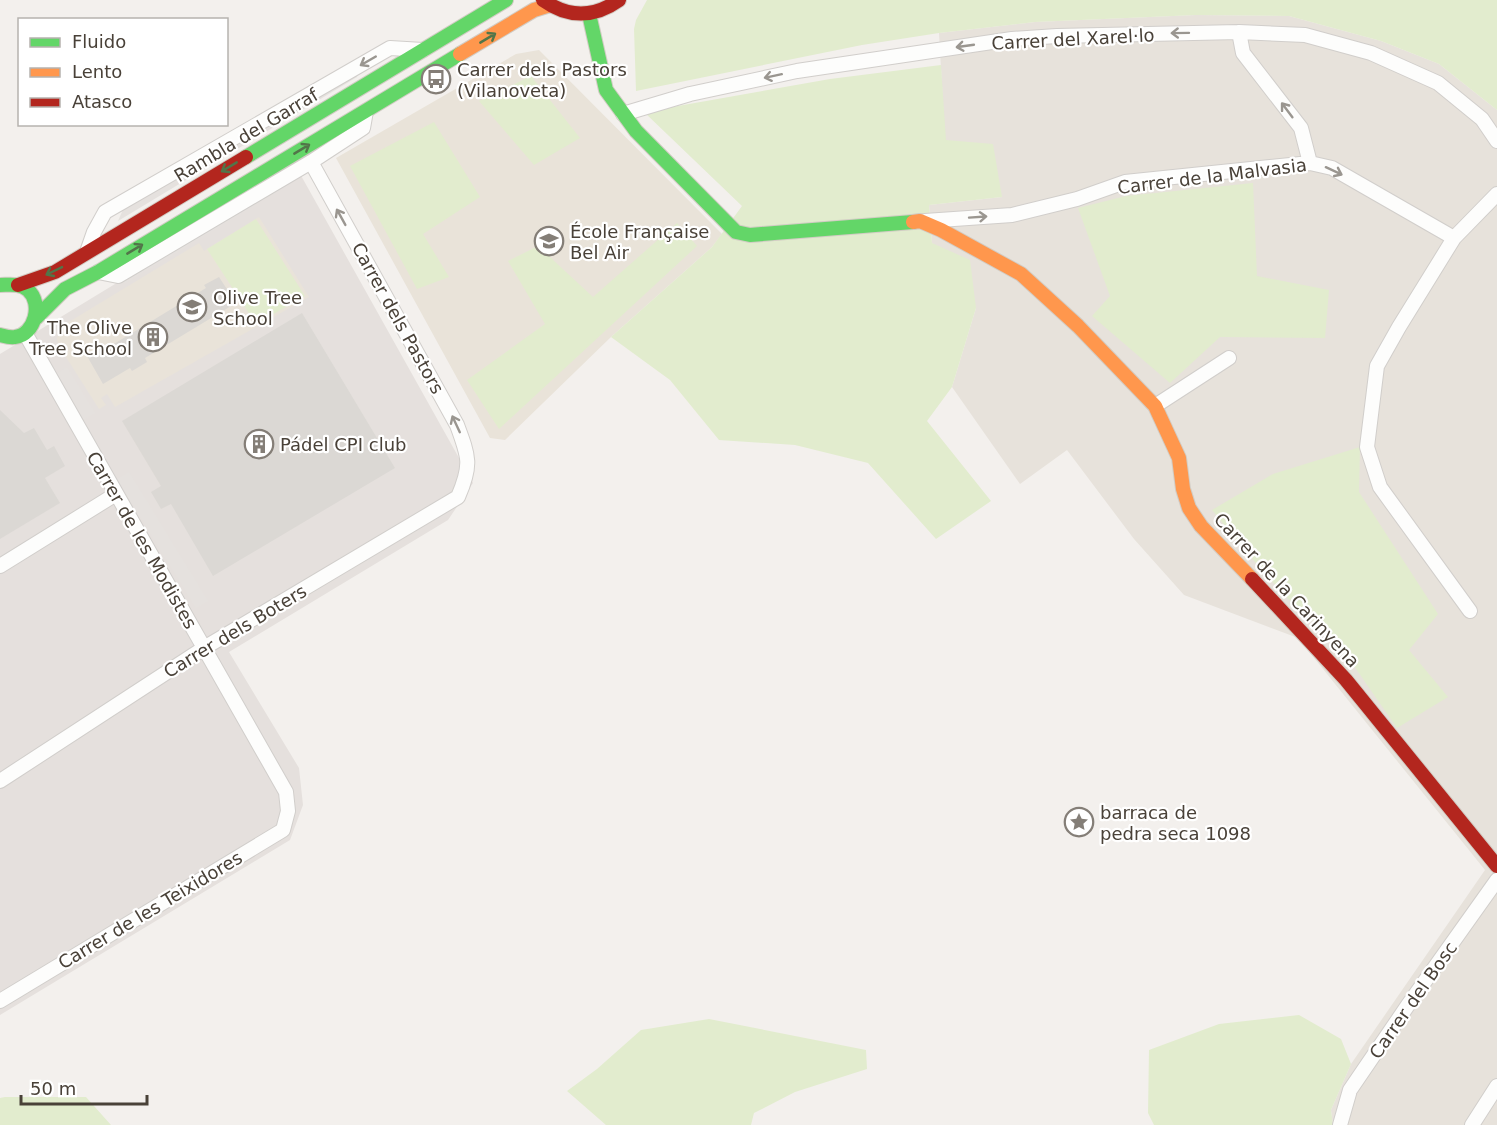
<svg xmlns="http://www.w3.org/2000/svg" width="1497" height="1125" font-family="'DejaVu Sans',sans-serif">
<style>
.residential{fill:#e7e2db}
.industrial{fill:#e5e0dd}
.education{fill:#e9e3d9}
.green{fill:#e2ecce}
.parking{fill:#e5e1de}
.building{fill:#dbd8d4}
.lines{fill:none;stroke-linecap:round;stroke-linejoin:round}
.street-casing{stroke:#d1cecb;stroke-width:16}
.fast-casing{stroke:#d2ccc4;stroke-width:16}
.slow-casing{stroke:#d2ccc4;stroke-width:16}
.jam-casing{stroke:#d2ccc4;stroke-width:16}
.street{stroke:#fdfdfc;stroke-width:14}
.fast{stroke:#63d668;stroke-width:14}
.slow{stroke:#ff974d;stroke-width:14}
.jam{stroke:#b3261e;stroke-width:14}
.oneway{stroke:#9a9690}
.oneway2{stroke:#527549}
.labels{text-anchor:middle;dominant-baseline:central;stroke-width:4.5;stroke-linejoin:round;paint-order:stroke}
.street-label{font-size:18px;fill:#494138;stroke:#fff}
.poi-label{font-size:18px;fill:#494138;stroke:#fff;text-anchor:start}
</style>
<rect width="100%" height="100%" fill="#f3f0ed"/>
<path class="residential" d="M1196 15 1289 16 1381 41 1439 64 1497 110V1125H1333L1331 1110 1351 1064 1485 870 1298 638 1184 595 1134 539 1067 450 1020 484 952 387 976 308 932 243 929 205 1002 197 945 140 939 33 1035 22Z"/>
<path class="industrial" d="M299 172 473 483 448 520 229 652 299 768 303 805 290 840 0 1015V354Z"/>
<path class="education" d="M539 50 722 234 712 247 611 337 505 440 490 438 336 158 516 54Z
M259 217 309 297 115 407 107 394 101 398 106 405 99 409 59 346 57 339 59 328 199 243 204 251Z"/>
<path class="green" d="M647 0H1497V110L1439 64 1381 41 1289 16 1196 15 1035 22 939 33 862 45 636 91 634 29 636 20Z
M941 65 946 140 993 144 1002 197 929 205 932 243 970 260 976 308 952 387 927 421 991 501 936 539 868 463 795 445 719 440 670 380 611 337 712 247 742 206 644 112 830 79Z
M531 76 580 138 534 165 479 101Z
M434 122 480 197 423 234 449 277 417 289 350 166Z
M1253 183 1257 276 1329 290 1325 338 1220 337 1170 383 1092 316 1110 296 1078 208 1126 196Z
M256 219 305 296 256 324 207 249Z
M677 223 697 246 499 429 467 380 545 324 508 261 538 246 593 297Z
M1360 447 1359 492 1438 614 1409 650 1448 697 1397 728 1336 640 1286 597 1254 561 1212 510 1273 474Z
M1299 1015 1341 1039 1351 1064 1331 1110 1333 1125H1154L1148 1113 1149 1050 1219 1024Z
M709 1019 866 1050 867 1069 795 1092 754 1113 751 1125H606L567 1091 597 1069 641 1030Z
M5 1097H86L111 1125H0V1098Z"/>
<path class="parking" d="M363 63 357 77 118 221 125 205Z
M282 182 285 187 125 283 122 277Z
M67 367 95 413 83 420 56 374Z
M129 472 208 601 196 608 117 479Z"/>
<path class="building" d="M219 277 236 303 145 358 147 362 132 371 130 368 103 384 87 356 103 347 104 350 206 288 204 285Z
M302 313 395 468 213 576 171 504 161 509 151 492 161 486 122 421Z
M0 410 24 433 34 428 47 450 54 446 65 466 45 478 60 503 0 539Z"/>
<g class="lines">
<g class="street-casing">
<path id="street" d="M1239 32 1243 53 1301 128 1310 163
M623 114 690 94 797 71 1012 39 1057 36 1239 32 1305 35 1371 53 1438 83 1482 119 1497 141
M925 221 1012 215 1077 199 1125 182 1310 163 1332 168 1454 238
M87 252 94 232 105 212 390 48 423 50
M98 272 118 276 311 162 363 128 366 111
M1155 406 1229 358
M0 566 116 494
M1470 611 1380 487 1367 447 1377 366 1399 327 1454 238 1497 194
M0 781 204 648 458 497C472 465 469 457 457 425L311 162
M0 1001 283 830 288 811 286 792 25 333
M1340 1125 1350 1090 1408 1005 1497 880
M1472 1125 1497 1086"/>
</g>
<g class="fast-casing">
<path id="fast" d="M589 14 606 90 636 131 736 232 750 235 913 222
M246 157 506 0
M0 285C10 285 20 283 28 290 43 303 35 335 15 337 10 338 4 336 0 335
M36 318 65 289 98 272 460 54"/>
</g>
<g class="slow-casing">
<path id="slow" d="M460 54 534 10 550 5
M913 222 920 221 941 230 1021 274 1078 326 1155 406 1179 458 1183 489 1189 508 1201 526 1252 579"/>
</g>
<g class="jam-casing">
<path id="jam" d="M543 0C568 18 594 18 619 0
M18 285 55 272 246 157
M1252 579 1346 680 1497 866"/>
</g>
<use href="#street" class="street"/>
<use href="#fast" class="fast"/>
<use href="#slow" class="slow"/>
<use href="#jam" class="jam"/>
</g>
<defs><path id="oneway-shaft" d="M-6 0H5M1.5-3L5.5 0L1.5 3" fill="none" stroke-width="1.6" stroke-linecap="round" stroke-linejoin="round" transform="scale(1.5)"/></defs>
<g class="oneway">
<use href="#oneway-shaft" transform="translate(1180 33) rotate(179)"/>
<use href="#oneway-shaft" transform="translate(965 46) rotate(172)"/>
<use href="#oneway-shaft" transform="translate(368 61) rotate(150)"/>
<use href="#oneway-shaft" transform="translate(773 76) rotate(168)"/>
<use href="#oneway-shaft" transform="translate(1287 110) rotate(-127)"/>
<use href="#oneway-shaft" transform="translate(1334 171) rotate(25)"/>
<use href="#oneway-shaft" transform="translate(341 217) rotate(-119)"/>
<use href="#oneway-shaft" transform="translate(978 217) rotate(-4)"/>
<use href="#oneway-shaft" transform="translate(456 424) rotate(-115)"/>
</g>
<g class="oneway2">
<use href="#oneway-shaft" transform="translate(488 38) rotate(-31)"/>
<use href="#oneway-shaft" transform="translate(302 149) rotate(-31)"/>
<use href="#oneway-shaft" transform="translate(229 167) rotate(149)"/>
<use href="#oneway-shaft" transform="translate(135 249) rotate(-31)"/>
<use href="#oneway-shaft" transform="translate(54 271) rotate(154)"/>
</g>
<defs>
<g id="bus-ring" transform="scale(1.5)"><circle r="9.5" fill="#fff" stroke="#847e77" stroke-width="1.5"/><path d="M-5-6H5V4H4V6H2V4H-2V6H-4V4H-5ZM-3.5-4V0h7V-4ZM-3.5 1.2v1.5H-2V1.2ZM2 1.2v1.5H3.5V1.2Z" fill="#847e77"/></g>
<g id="school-ring" transform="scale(1.5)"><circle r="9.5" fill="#fff" stroke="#847e77" stroke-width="1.5"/><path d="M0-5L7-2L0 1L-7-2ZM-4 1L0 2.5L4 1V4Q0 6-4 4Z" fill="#847e77"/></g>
<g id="building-ring" transform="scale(1.5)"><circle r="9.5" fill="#fff" stroke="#847e77" stroke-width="1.5"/><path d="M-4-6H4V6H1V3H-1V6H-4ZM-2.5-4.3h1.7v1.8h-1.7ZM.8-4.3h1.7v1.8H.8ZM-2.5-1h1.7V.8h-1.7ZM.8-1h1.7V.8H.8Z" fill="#847e77"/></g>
<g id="sight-ring" transform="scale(1.5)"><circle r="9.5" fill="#fff" stroke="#847e77" stroke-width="1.5"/><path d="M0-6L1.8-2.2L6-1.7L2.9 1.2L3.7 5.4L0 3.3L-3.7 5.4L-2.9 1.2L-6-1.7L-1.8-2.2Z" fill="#847e77"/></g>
</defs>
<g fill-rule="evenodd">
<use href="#bus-ring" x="436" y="79"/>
<use href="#school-ring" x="549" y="241"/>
<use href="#school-ring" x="192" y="307"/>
<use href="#building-ring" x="153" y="337"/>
<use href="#building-ring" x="259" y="444"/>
<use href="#sight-ring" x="1079" y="822"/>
</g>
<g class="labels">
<g class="street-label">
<text transform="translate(1073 39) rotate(-3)">Carrer del Xarel·lo</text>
<text transform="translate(246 135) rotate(-31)">Rambla del Garraf</text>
<text transform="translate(1212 176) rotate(-7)">Carrer de la Malvasia</text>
<text transform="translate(398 318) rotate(61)">Carrer dels Pastors</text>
<text transform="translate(142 540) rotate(60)">Carrer de les Modistes</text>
<text transform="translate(1287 590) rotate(47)">Carrer de la Carinyena</text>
<text transform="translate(235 631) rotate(-31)">Carrer dels Boters</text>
<text transform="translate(150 910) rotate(-31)">Carrer de les Teixidores</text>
<text transform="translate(1413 1000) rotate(-55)">Carrer del Bosc</text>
</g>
<g class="poi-label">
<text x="457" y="69">Carrer dels Pastors<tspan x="457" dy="21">(Vilanoveta)</tspan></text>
<text x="570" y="231">École Française<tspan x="570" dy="21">Bel Air</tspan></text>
<text x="213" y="297">Olive Tree<tspan x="213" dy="21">School</tspan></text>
<text x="132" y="327" text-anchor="end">The Olive<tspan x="132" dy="21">Tree School</tspan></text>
<text x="280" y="444">Pádel CPI club</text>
<text x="1100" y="812">barraca de<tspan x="1100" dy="21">pedra seca 1098</tspan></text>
</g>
</g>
<rect x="18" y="18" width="210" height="108" fill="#ffffff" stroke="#b6b3af" stroke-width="1.5"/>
<rect x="30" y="38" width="30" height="9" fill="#63d668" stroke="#b6b3af" stroke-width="1.5"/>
<text x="72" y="48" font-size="18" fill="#494138">Fluido</text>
<rect x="30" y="68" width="30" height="9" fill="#ff974d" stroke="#b6b3af" stroke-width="1.5"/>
<text x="72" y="78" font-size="18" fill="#494138">Lento</text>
<rect x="30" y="98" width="30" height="9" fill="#b3261e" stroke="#b6b3af" stroke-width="1.5"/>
<text x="72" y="108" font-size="18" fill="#494138">Atasco</text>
<path d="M21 1095v9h126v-9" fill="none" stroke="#494138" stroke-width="3"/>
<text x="30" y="1095" font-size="18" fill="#494138" stroke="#ffffff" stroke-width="4.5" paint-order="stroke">50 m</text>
</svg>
